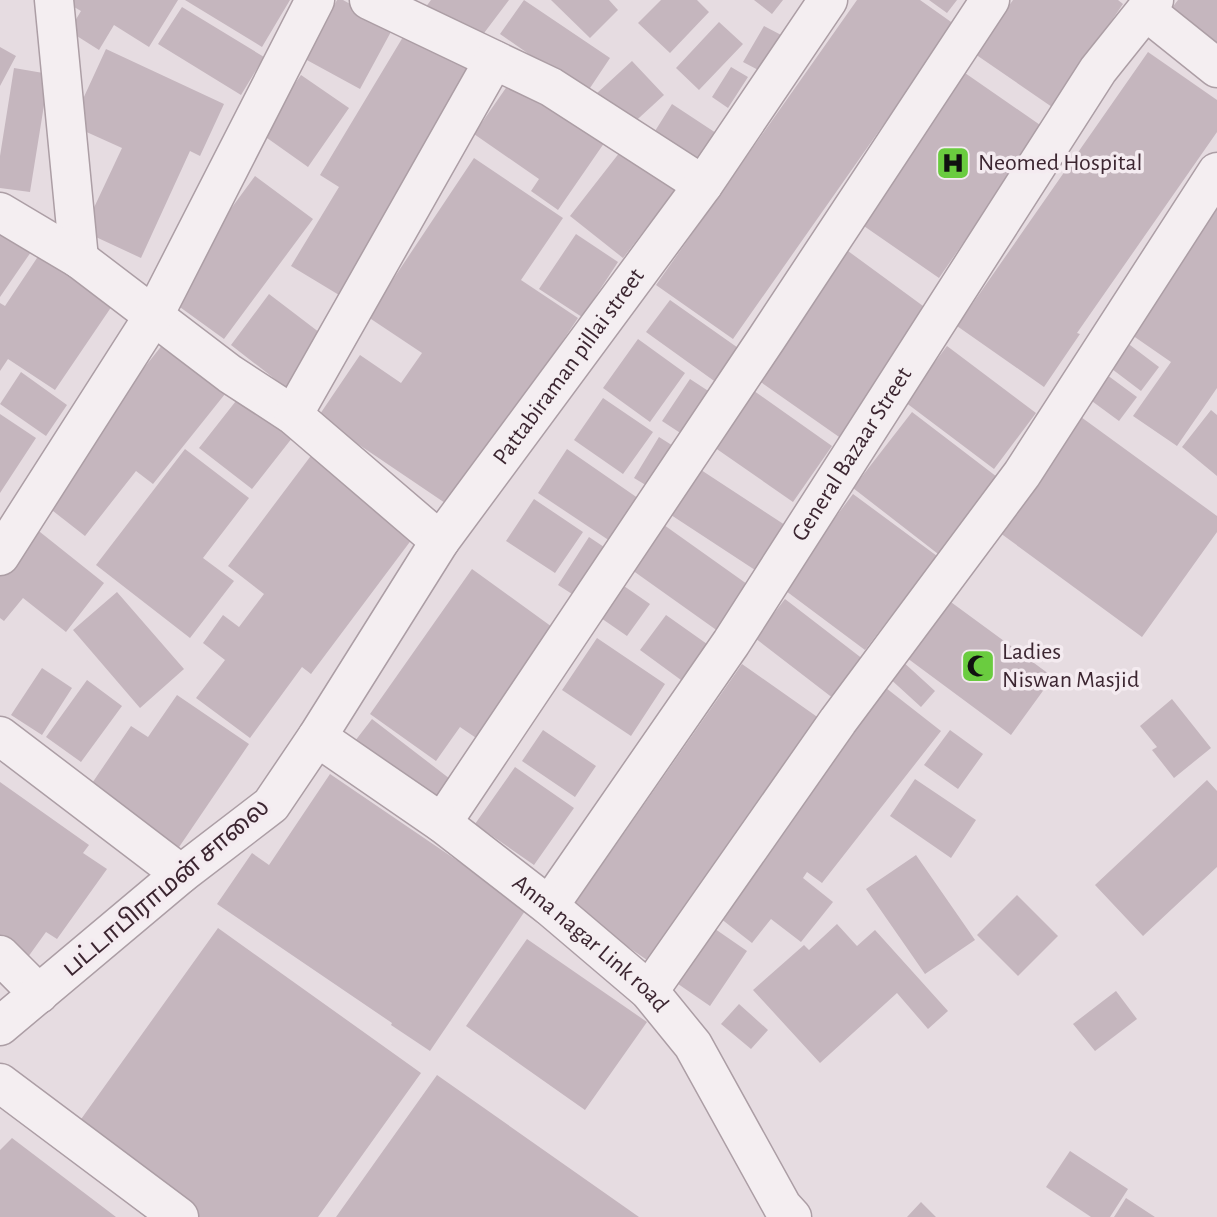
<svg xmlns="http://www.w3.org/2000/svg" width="1217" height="1217" font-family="'Alegreya Sans','Noto Sans Tamil',sans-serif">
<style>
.building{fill:#c5b6be}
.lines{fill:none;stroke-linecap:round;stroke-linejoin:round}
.minor-casing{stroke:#ac9ea5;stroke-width:41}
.tertiary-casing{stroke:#ac9ea5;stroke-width:41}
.minor{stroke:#f4eef1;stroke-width:38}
.tertiary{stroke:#f4eef1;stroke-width:38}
.labels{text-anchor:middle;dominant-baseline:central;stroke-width:7;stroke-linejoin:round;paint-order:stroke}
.poi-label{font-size:24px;fill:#3c2631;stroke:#f4ebf0;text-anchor:start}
.street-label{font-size:24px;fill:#3c2631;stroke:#f4ebf0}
</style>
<rect width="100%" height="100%" fill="#e6dce1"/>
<path class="building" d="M62 0H178L149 47 114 25 99 50 69 31 81 11Z
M185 0H290L262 47Z
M337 0H343L393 28 360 89 305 59Z
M431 0H509L475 45 425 8Z
M524 0 610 58 586 94 500 34Z
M551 0H609L618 10 590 38Z
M661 0H697L709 12 670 53 638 23Z
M754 0H783L772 14Z
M857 0H920L954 24 733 339 656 285Z
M929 0H957L947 13Z
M1013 0H1118L1123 4 1052 107 975 54Z
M1178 0H1217V45L1171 9Z
M182 7 264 57 241 95 158 44Z
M719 22 743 44 699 90 676 68Z
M764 26 785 37 764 73 743 62Z
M409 27 482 71 344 298 291 266 339 187 320 175Z
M0 47 16 56 0 86Z
M106 49 224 104 200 156 190 151 141 258 83 231 122 148 71 125Z
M1148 52 1217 100V132L1077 333 1080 334 1044 387 957 326Z
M632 61 664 95 628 128 596 94Z
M731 67 748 77 728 108 712 97Z
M14 68 49 74 30 192 0 188V156Z
M517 72 609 136 558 210 531 191 539 179 474 134Z
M965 73 1043 127 939 278 861 224Z
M301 75 349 108 308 167 260 133Z
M672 104 716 133 695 167 650 139Z
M627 143 680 184 623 258 570 216Z
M474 158 563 218 521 280 578 318 451 507 318 417 360 355 401 383 422 353 368 317Z
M255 176 313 219 224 339 166 297Z
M1217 206V388L1177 446 1133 416 1171 362 1129 333Z
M0 233 33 249 0 297Z
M576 234 618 262 582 317 539 289Z
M848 251 934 314 842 439 755 378Z
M41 252 116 300 55 390 8 359 0 371V303L5 306Z
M269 294 328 339 289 390 231 345Z
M670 300 741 350 717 383 646 332Z
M171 334 233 384 153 484 136 471 85 536 39 500Z
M638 339 685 373 650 422 603 388Z
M1126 342 1159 367 1141 391 1108 366Z
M947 346 1036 413 994 469 905 402Z
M21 372 67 405 46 436 0 404Z
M1103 372 1137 397 1119 421 1085 396Z
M690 379 716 396 688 438 662 421Z
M750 388 832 446 793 502 711 445Z
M243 392 296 433 252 489 199 448Z
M603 398 653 432 623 474 574 440Z
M1211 410 1217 415V476L1182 447Z
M912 412 1001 480 942 557 853 488Z
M0 414 36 438 0 493Z
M1081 417 1217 516V532L1142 637 996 530Z
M659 437 678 449 654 490 634 478Z
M185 449 249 498 203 558 234 581 190 638 96 565Z
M316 449 421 527 311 674 302 667 250 738 196 698 225 660 203 643 223 615 239 627 264 594 228 566Z
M567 449 645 503 616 545 538 493Z
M698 468 785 525 755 570 668 513Z
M853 494 937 556 865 650 782 588Z
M534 499 583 532 555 573 506 541Z
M664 525 754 589 722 634 632 570Z
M35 528 104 583 66 632 23 598 4 621 0 618V572Z
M589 537 613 553 583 601 558 585Z
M472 569 559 632 482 742 460 727 436 761 370 714Z
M621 584 650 604 627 636 598 616Z
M117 592 184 669 140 708 73 630Z
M944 597 1053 677 1011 735 903 655Z
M785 599 868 663 838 702 755 638Z
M666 615 707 644 681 680 640 650Z
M597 638 665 684 631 736 562 690Z
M901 660 935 691 921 707 887 676Z
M742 664 823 721 657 967 572 908Z
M42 668 72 688 42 735 11 715Z
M87 680 122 706 81 762 46 737Z
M886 688 941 731 822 883 807 872 803 878 833 902 801 942 771 919 752 943 711 911Z
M177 695 249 744 173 856 84 795 131 726 148 737Z
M1172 699 1211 748 1174 778 1152 750 1157 747 1140 726Z
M372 719 454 782 437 804 355 741Z
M543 730 596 766 575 797 522 761Z
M950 730 983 754 958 789 924 765Z
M515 767 574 808 534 865 475 824Z
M330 774 527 908 430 1051 391 1025 392 1023 217 904 252 853 269 865Z
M915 779 976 820 951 858 890 816Z
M1207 780 1217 791V867L1143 936 1095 885Z
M0 782 89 845 83 853 107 869 57 939 46 932 23 964 0 948Z
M916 855 975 940 925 974 866 889Z
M1017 895 1058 936 1018 976 977 935Z
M705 922 747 951 710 1006 668 977Z
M837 924 857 946 875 930 948 1011 928 1029 897 993 820 1063 753 990 804 945 809 950Z
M218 928 421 1073 318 1217H197L74 1129Z
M527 939 647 1022 585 1110 466 1026Z
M1116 991 1137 1019 1095 1051 1073 1024Z
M739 1004 768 1030 751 1049 721 1024Z
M437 1075 639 1217H336Z
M12 1138 116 1217H0V1150Z
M1070 1151 1128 1189 1110 1217H1091L1046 1187Z
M1126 1198 1155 1217H1114Z
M921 1202 936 1217H907Z"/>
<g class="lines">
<g class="minor-casing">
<g id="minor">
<path d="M54 0 79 259"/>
<path d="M369 0 551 87 703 185"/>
<path d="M1147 12 1217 68"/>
<path d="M0 212 79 259 230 374 293 415 440 541"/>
<path d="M293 415 494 60"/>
<path d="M0 556 154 315 315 0"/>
<path d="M0 736 181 874"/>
<path d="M442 823 767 338 990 0"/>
<path id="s1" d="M549 906 731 643 1098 70 1154 0"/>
<path d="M0 955 39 994"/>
<path d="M649 991 838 721 1022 474 1217 172"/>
<path d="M0 1083 179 1217"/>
</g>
</g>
<g class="tertiary-casing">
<g id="tertiary">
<path id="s2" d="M317 737 442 823 549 906 649 991 693 1045 782 1206 792 1217"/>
<path id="s3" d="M0 1026 181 874 271 805 317 737 440 541 703 185 828 0"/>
</g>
</g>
<use href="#minor" class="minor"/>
<use href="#tertiary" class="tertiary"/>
</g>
<defs>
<g id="hospital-square" transform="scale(1.75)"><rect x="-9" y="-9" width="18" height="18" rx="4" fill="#6acc3f" stroke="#f4ebf0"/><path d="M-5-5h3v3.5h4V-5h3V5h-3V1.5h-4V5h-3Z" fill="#111"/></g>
<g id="mosque-square" transform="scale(1.75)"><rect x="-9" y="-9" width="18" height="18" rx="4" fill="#6acc3f" stroke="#f4ebf0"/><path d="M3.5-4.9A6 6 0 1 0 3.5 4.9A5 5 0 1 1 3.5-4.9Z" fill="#111"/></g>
</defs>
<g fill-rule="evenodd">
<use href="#hospital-square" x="953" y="163"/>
<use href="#mosque-square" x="978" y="666"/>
</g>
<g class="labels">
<g class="poi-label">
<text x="978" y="163">Neomed Hospital</text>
<text x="1002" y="652">Ladies<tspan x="1002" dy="28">Niswan Masjid</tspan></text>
</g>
<g class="street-label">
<text stroke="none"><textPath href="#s3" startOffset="880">Pattabiraman pillai street</textPath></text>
<text stroke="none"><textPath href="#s1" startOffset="544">General Bazaar Street</textPath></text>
<text transform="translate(166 888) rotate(-40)">பட்டாபிராமன் சாலை</text>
<text stroke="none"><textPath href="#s2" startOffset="343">Anna nagar Link road</textPath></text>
</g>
</g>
</svg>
